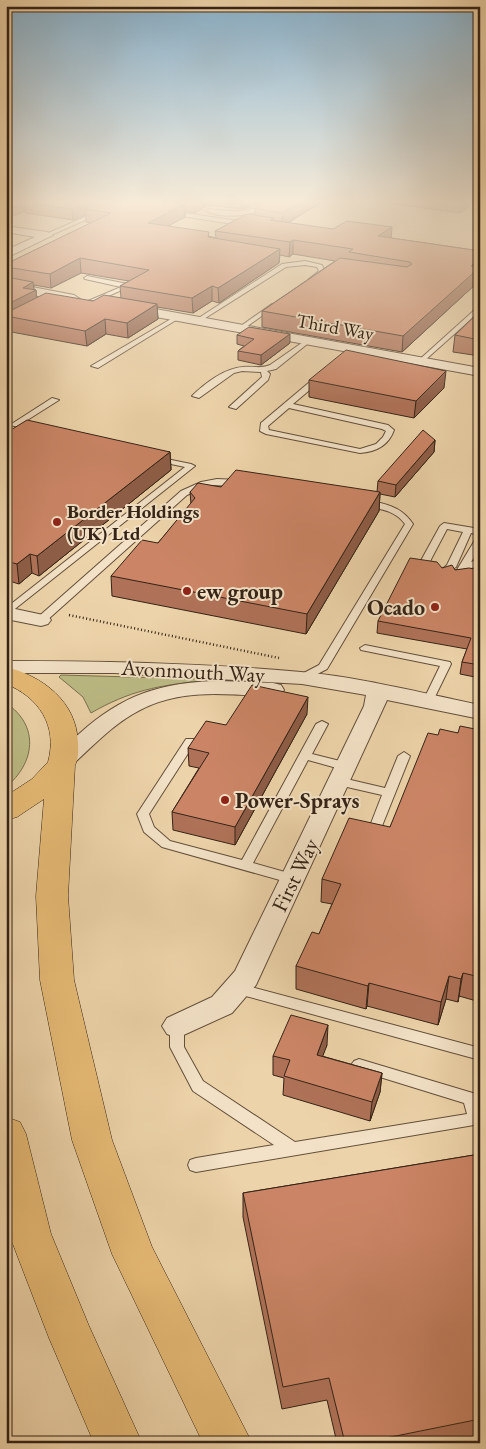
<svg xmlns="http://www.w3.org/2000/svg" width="486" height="1449" font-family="'EB Garamond',serif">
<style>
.green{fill:#bcbb85;stroke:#786f4e}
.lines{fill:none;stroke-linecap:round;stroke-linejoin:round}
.lane-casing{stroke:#624f3b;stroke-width:2}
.street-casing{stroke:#624f3b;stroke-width:2}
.highway-casing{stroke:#342316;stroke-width:1}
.path{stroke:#342316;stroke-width:2.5;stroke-dasharray:1 2.5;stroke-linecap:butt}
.lane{fill:#f3e2c7;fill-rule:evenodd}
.street{fill:#f3e2c7;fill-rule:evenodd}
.highway{fill:#e6ba74;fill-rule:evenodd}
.wall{fill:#af7258;stroke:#342316;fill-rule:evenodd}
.shaded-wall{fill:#8e5d47;stroke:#342316}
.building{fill:#cb8566;stroke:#342316}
.poi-dot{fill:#8f2418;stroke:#f3e2c7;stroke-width:2}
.labels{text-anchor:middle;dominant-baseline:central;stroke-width:4;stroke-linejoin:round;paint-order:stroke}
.far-street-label{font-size:19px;fill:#342316;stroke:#f3e2c7}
.far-poi-label{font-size:19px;font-weight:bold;fill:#342316;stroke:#f3e2c7;text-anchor:start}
.poi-label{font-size:22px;font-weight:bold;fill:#342316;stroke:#f3e2c7;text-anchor:start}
.street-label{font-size:22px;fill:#342316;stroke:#f3e2c7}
</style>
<rect width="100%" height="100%" fill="#edd3a9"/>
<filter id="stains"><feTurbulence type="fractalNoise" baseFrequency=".004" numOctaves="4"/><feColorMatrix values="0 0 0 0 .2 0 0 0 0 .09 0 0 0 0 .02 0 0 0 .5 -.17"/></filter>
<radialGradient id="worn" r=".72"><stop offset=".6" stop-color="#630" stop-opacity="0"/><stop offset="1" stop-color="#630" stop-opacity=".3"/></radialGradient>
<path class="green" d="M61 675 203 679V681C159 685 129 691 91 713L83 697 59 677Z
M6 703C40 726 35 763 6 787Z"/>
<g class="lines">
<g class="lane-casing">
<path id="lane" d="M273 201H280C262 214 227 221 206 211L209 209C233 212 252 213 273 201Z
M347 201 363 203 360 205Z
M170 211 246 222 249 224 246 226 168 214Z
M96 212 101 213 49 236 44 235Z
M305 261 322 265 325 272 312 281 309 279 319 271 317 267 305 265 286 267 199 322 194 321 282 264Z
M87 276 128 284 131 286 90 304 88 303V301L121 287 85 279 84 278Z
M272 304 277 305 242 330H238V328Z
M480 305V311L423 362H419V360Z
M176 316 181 317 98 368 91 366Z
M306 340 311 341 276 369 267 371 270 374 268 380 236 409 229 407 262 377 261 372 242 371 234 373 199 398 192 396C205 383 225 368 243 367 253 366 261 369 270 365Z
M318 375 325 377 293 404 388 425 394 430C389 445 376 452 360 453L266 434 260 431 261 423ZM289 408 382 429 386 431 383 437 376 444 360 449 269 430 268 426Z
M52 398 59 400 21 424 35 427V431L10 425Z
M152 456 191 464 195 466 6 616V608L185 467 152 460Z
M217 479 239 480 243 483 239 486 210 485 187 495 45 622H37L36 620 37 618 181 491 201 482Z
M364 500C384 503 401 506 413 524L327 669 306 680H298L297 678 298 676 319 665 405 524C394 509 378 509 361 505L360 503Z
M444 523 480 529V535L471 533 456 567 445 574 440 571 447 565 463 532 447 529 428 565 432 566V570L420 568 418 566 440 526Z
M480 537V548L471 562 480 559V565L466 570 460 580H454L452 578 475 540Z
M365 645 450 662 451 664 432 703H424L423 701 440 666 361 650 360 648Z
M322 721 328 724 312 754 348 763 350 766 344 770 308 760 253 863 299 876 301 879 299 882 294 884 162 847 144 832 137 814 186 739H194L196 741 149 814 154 827 170 841 242 860 316 724Z
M404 752 410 756 378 836 376 839H368L366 836 382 795 334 784 332 781 338 777 385 788 398 756Z
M236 983 480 1048V1060L231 992 229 988 231 984Z
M177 1020 182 1022 184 1026V1047L203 1081 295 1142 467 1114 464 1103 354 1069 351 1065 354 1061 359 1059 476 1094 480 1105V1124L196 1172 190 1170 188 1165 190 1160 196 1158 274 1145 193 1091 170 1047V1026L172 1022Z"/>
</g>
<g class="street-casing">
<path id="street" d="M6 226 47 232 53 235 6 258V250L35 237 6 232Z
M6 282 74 295 80 299 74 303 6 290Z
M128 304 480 368V376L123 311 122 308 123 305Z
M6 607 48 616 51 620 48 624 41 626 6 619Z
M6 661C105 661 203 663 301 672 361 677 421 693 480 705V719L387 700 256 985 232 1013 177 1038 167 1034 162 1026 167 1018 212 997 235 971 364 706 366 695 302 684 114 673H6Z
M219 681 273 683 281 685 284 690 281 695 273 697C229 694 181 688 140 710 114 723 93 746 71 766L63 768 55 766 51 761C58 751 69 742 79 734 122 695 161 682 219 681Z"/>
</g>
<g class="highway-casing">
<path id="highway" d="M6 667C43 676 77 702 78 743 78 751 79 758 75 765L68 896 74 980 112 1140 152 1247 252 1443H203L112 1254 72 1140 40 980 36 896 44 799 17 817 6 820V796L32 779 48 762C58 726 39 697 6 684Z
M6 1117 20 1122 26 1134 51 1234 89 1326 142 1443H94L49 1338 9 1234 6 1222Z"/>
</g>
<path class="path" d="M69 615 279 658"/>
<use href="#lane" class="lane"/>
<use href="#street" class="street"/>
<use href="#highway" class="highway"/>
</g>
<path class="wall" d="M6 201H323L288 223 480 251V271L478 282 402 352 262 327V311L335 261 293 254 289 257 280 255 279 263 219 303 212 301 193 313 157 307 158 319 128 338 106 334 87 346 6 331V264L91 223 86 222V215L73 220 25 213V211ZM261 204V206L255 209V215L215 231 216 238 168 226 185 217V211L194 213 208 205 242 209ZM81 273 129 281 120 286 121 298 93 301 36 298V290H34V285L51 288Z
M372 201H476L460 213Z
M480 311V356L453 352 455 335Z
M237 335 290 343 261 365 238 360V351L244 346 237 344Z
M309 380 444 388 414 418 309 397Z
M6 433 170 452 171 470 39 576 32 573 19 584 6 580Z
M435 440 434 452 395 497 380 494 379 511 306 634 112 596 111 576 158 543 191 504 190 492 221 487 377 492 378 481Z
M442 568 455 570H480V678L460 674 462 662 467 649 377 633 378 621Z
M307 714 235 845 173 830 172 812 199 768 189 766 188 748 226 725Z
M480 730V1002L459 996 458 1002 446 999 438 1025 367 1006 366 1009 296 989V966L319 934 332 904 321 902 322 879 390 827 438 735 458 733Z
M327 1045 322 1056 382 1073 380 1092 370 1121 283 1095 284 1078 273 1075V1056Z
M480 1154V1440L467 1443H337L327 1400 282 1409 243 1217V1193Z"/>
<path class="shaded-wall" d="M91 201H104L85 209 86 215 73 220 72 209Z
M194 201H208V205L194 213Z
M242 201H261V204L242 209Z
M302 201H323L282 226V213Z
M462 201H476L460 213Z
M24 202 25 211 6 219V210Z
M184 204 185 217 148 237V223Z
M392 227 391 241 378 236Z
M293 240V254L289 257 290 242Z
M280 249 279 263 219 303 218 288Z
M80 258 81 273 51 288 50 274Z
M480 258V271L478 282 402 352 403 336 471 266Z
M33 282 34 291 36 290 37 305 6 316V305L23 288Z
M212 286V301L193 313 192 298Z
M157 304 158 319 128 338 127 323Z
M105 319 106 334 87 346 85 331Z
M290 334V343L261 365V355Z
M446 371 444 388 414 418 416 401Z
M435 440 434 452 395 497 396 485Z
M170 452 171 470 39 576 37 556Z
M380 492 379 511 306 634 307 614Z
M30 554 32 573 19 584 17 564Z
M308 697 307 714 235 845V827Z
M463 973 459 996 458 1002 461 979Z
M449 976 446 999 438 1025 441 1002Z
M369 983 367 1006 366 1009 368 986Z
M328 1025 327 1045 316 1074 317 1055Z
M382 1073 380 1092 370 1121 372 1102Z"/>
<path class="building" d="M6 201H25L24 202H25L6 210Z
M25 201H91L72 209 24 202Z
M103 201H162L184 204 148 223 209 232 208 237 280 249 218 288 212 286 192 298 120 286 149 270 80 258 50 274 6 267V264L111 213 85 209Z
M269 201H302L282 213 255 209Z
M247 214 274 218 270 220 333 229 347 221 392 227 378 236 480 251V258L471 266 480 267 403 336 262 311 340 258 407 267 412 264 410 262 349 252 353 249 293 240 290 242 215 231Z
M6 277 33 282 23 288 36 290 6 305Z
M46 293 93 301 104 295 157 304 127 323 105 319 85 331 6 316V313Z
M480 311V340L455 335Z
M249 327 290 334 261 355 238 351 254 339 237 335Z
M346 350 446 371 416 401 309 380Z
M27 420 170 452 37 556 30 554 17 564 6 561V433Z
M423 430 435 440 396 485 378 481Z
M236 470 380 492 307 614 111 576 142 540 158 543 195 498 190 492 198 483 221 487Z
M410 558 437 562 442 568 452 565 455 570 469 568 480 570V665L462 662 471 638 378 621Z
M252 685 308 697 235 827 172 812 209 753 188 748 206 721 226 725Z
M460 726 480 730V977L463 973 461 979 449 976 441 1002 369 983 368 986 296 966 312 932 319 934 341 884 322 879 349 818 390 827 428 733 438 735 440 729 458 733Z
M291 1015 328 1025 317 1055 382 1073 372 1102 284 1076 290 1060 273 1056Z
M480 1154V1419L361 1443H345L329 1378 283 1387 243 1193Z"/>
<linearGradient id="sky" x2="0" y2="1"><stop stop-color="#89b5d2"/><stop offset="0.5" stop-color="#f7ebd8"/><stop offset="1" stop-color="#f7ebd8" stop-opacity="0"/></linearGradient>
<rect width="486" height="404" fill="url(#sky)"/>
<g class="poi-dot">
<circle cx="57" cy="522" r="5"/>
<circle cx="187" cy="591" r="5"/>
<circle cx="435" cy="607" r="5"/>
<circle cx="225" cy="800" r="5"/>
</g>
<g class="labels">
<g class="far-street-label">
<text transform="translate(335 327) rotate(10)">Third Way</text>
</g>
<g class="far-poi-label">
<text x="67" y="511">Border Holdings<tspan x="67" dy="22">(UK) Ltd</tspan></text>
</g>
<g class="poi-label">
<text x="197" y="591">ew group</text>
<text x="425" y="607" text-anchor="end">Ocado</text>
<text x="235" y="800">Power-Sprays</text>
</g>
<g class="street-label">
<text transform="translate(193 671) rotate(3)">Avonmouth Way</text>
<text transform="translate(295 875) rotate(-64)">First Way</text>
</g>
</g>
<rect width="486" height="1449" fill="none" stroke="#edd3a9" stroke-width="25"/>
<rect x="8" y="8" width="471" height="1434" fill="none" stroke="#342316" stroke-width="2.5"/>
<rect x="12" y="12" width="461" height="1424" fill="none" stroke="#342316"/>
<rect width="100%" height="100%" filter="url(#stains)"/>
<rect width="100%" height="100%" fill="url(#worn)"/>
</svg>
